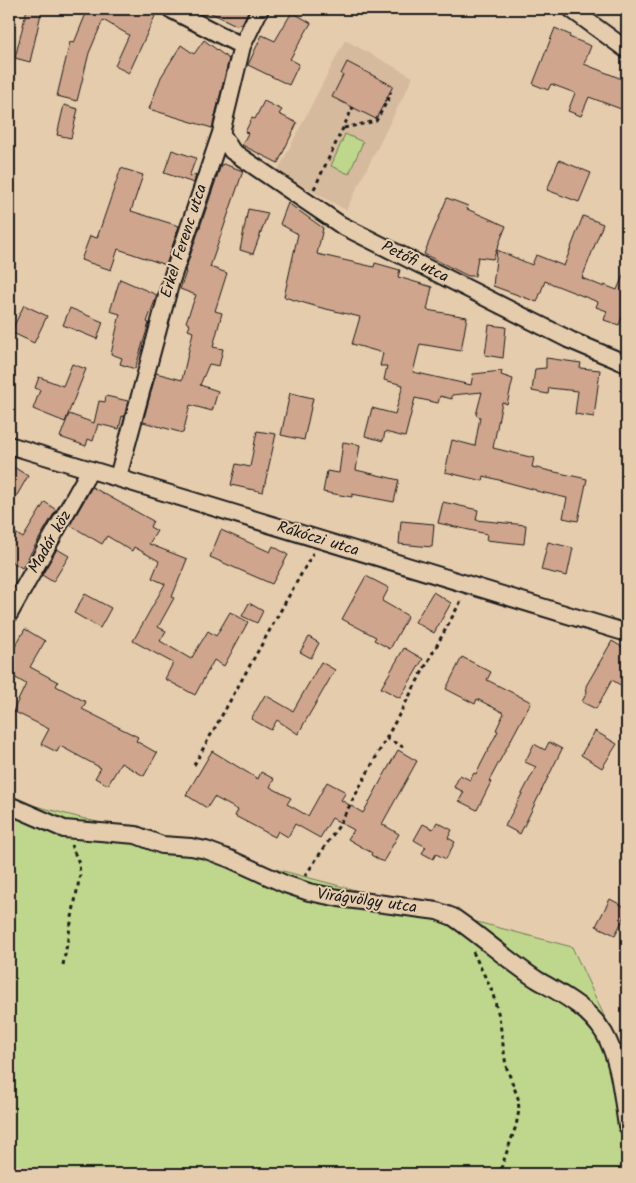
<svg xmlns="http://www.w3.org/2000/svg" width="636" height="1183" font-family="Kalam,sans-serif">
<style>
.built{fill:#d6ba9e}
.green{fill:#bfd78d;stroke:#6e7a54}
.building{fill:#cfa68d;stroke:#1c1c1c}
.lines{fill:none;stroke-linecap:round;stroke-linejoin:round}
.street-casing{stroke:#1c1c1c;stroke-width:20}
.path{stroke:#1c1c1c;stroke-width:3;stroke-dasharray:4 4;stroke-linecap:butt}
.street{stroke:#e5ccad;stroke-width:16}
.labels{text-anchor:middle;dominant-baseline:central;stroke-width:4;stroke-linejoin:round;paint-order:stroke}
.street-label{font-size:16px;fill:#1c1c1c;stroke:#e5ccad}
</style>
<rect width="100%" height="100%" fill="#e5ccad"/>
<filter id="ink" filterUnits="userSpaceOnUse"><feTurbulence type="fractalNoise" baseFrequency=".02" numOctaves="2"/><feDisplacementMap in="SourceGraphic" scale="10" xChannelSelector="R" yChannelSelector="G"/><feConvolveMatrix kernelMatrix="1 2 1 2 8 2 1 2 1" color-interpolation-filters="sRGB"/></filter>
<g filter="url(#ink)">
<path class="built" d="M345 40 413 77 346 210 277 172Z"/>
<path class="green" d="M345 134 363 142 349 174 331 166Z
M9 799 572 947 627 1065V1174H9Z"/>
<path class="building" d="M27 9H42L30 62 15 58Z
M84 9H139L155 16 129 73 115 66 129 35 103 20 89 53 77 101 57 96 70 42 74 43 87 11Z
M203 9H249L242 24 236 25Z
M292 12 311 23 290 59 299 64 289 85 248 65 262 35 275 41Z
M555 28 570 35 569 37 591 46 584 64 627 81V93L621 109 589 97 581 116 568 111 575 93 551 84 548 90 533 84Z
M204 40 229 59 212 128 149 109 161 77 181 45 194 54Z
M347 62 393 86 376 119 332 97 343 75 341 74Z
M264 101 282 110 279 114 297 123 278 163 242 145 248 133 245 132 252 118 255 119Z
M64 105 78 109 71 138 57 135Z
M172 150 196 158 189 177 196 174 194 183 164 173Z
M559 160 591 173 579 202 547 190Z
M224 164 243 171 210 267 227 273 215 311 222 313 213 347 223 349 219 366 209 364 200 385 218 391 212 411 190 405 183 433 143 422 156 373 182 380 193 332 188 330 190 325 186 322 196 295 180 289 186 272 185 271 221 165Z
M121 168 143 175 131 211 179 226 166 265 118 249 111 270 81 260 90 236 97 238Z
M447 198 468 206 467 209 506 226 493 259 478 257 475 276H468L424 254Z
M288 203 323 228 317 254 374 267 375 263 400 270 398 277 432 287 427 310 467 317 461 351 420 344 413 372 471 385 473 374 502 371 501 375 513 379 507 404 502 402 493 448 534 458 532 467 587 479 578 521 563 518 567 498 536 491V490L484 476 483 481 445 472 452 440 475 446 480 417 476 415 482 392 452 395V399L440 396 438 403 415 398 405 437 385 432 383 441 365 436 372 408 395 414 403 385 384 380 387 366H380L383 353 352 344 360 317 318 307 284 297 298 234 280 224Z
M248 209 268 213 253 254 240 250Z
M583 216 603 224 582 278 604 287V285L617 290 627 266V319L622 317 619 325 604 320 607 311 596 307 598 302 545 281 537 302 493 286 497 250 532 265 536 255 564 266Z
M120 279 157 295 147 322 149 323 135 369 120 364 122 358 111 354 120 314 110 311Z
M24 305 47 316 34 343 11 332Z
M70 308 103 322 97 339 63 325Z
M489 325 506 327 503 358 485 355Z
M546 358 581 363 580 368 600 370 594 417 575 414 578 391 549 388 548 394 532 391 535 369 546 368Z
M72 364 86 369 65 422 33 409 40 390 35 388 39 377 63 386Z
M290 393 313 398 304 440 281 435Z
M106 396 128 401 124 417 122 416 119 429 98 424 93 441 88 439 86 446 60 437 69 414 94 423 99 401 105 402Z
M257 431 276 434 263 492 231 485 236 464 250 467Z
M343 442 360 445 356 470 399 480 394 502 352 494V497L323 492 327 471 339 473Z
M9 464 28 476 9 509Z
M92 487 153 521 150 527 157 531 149 544 187 559 172 597 174 598 158 627 166 631 160 641 191 659 208 631 216 636 230 612 248 622 224 666 214 660 195 695 165 679 173 663 133 641 165 584 152 578 159 561 134 547 132 551 107 536 102 544 70 525Z
M45 502 56 510 22 568 9 560V529L23 538Z
M443 502 478 510 476 520 526 525 524 544 486 540 487 534 438 523Z
M401 521 434 524 432 547 399 544Z
M221 530 270 552 273 546 288 555 272 584 210 557Z
M548 542 573 548 567 576 541 570Z
M57 549 69 556 53 582 42 575Z
M366 576 389 588 382 601 408 616 390 649 374 640 376 637 342 619Z
M433 592 451 603 434 633 415 622Z
M85 594 111 608 100 628 74 613Z
M249 603 263 611 257 623 242 616Z
M25 629 45 641 30 667 58 682 56 686 86 702 82 709 138 737 136 741 157 753 144 776 121 763 108 785 95 778 101 768 60 746 57 752 41 744 49 729 13 711 26 684 9 674V657Z
M309 637 319 643 311 658 300 652Z
M612 641 627 650V689L612 680 596 709 582 702 587 692 586 686Z
M404 648 423 659 400 698 381 688Z
M462 657 491 672 487 680 531 702 489 781 491 782 477 810 459 801 464 792 454 787 460 775 470 780 474 773 476 774 498 731 496 730 504 713 477 699 475 704 446 689Z
M321 662 335 670 298 734 277 720 271 730 251 719 265 695 293 711Z
M595 731 617 744 602 768 581 755Z
M549 742 562 749 520 834 505 826 536 767 525 762 534 744 545 750Z
M398 750 417 761 382 824 399 834 383 862 371 855 372 853 348 839 354 830 332 818 320 838 295 824 288 837 278 831 275 837 235 816 238 810 214 797 207 808 186 795 212 751 258 779 261 772 274 779 270 787 291 798 287 804 308 816 327 782 346 792 341 800 363 813Z
M437 822 452 830 448 838 455 842 446 859 436 854 433 859 422 853 426 847 414 840 423 824 433 829Z
M610 899 627 908V912L615 935 596 926Z"/>
<g class="lines">
<g class="street-casing">
<path id="street" d="M170 9 242 46
M571 9 627 50
M221 133 232 151 341 225 570 340 627 364
M9 445 627 633
M118 477 171 281 221 133 242 46 260 9
M9 614 90 470
M9 805 64 829 136 835 162 845 191 847 206 850 230 859 285 884 309 892 339 898 437 911 453 917C481 936 507 960 536 979 561 994 588 1007 604 1033 620 1060 622 1095 627 1126"/>
</g>
<path class="path" d="M344 128 376 121 391 94 390 92
M314 189 353 107
M386 738 403 747
M194 765 313 553
M305 876 338 827 462 599
M473 952 492 991 499 1016 506 1066 518 1098 519 1110 516 1126 499 1174
M63 965 80 875 79 863 71 845"/>
<use href="#street" class="street"/>
</g>
</g>
<g class="labels">
<g class="street-label">
<text transform="translate(184 241) rotate(-72)">Erkel Ferenc utca</text>
<text transform="translate(415 262) rotate(27)">Petőfi utca</text>
<text transform="translate(318 539) rotate(17)">Rákóczi utca</text>
<text transform="translate(50 542) rotate(-60)">Madár köz</text>
<text transform="translate(367 901) rotate(8)">Virágvölgy utca</text>
</g>
</g>
<rect width="636" height="1183" fill="none" stroke="#e5ccad" stroke-width="30"/>
<rect x="15" y="15" width="606" height="1153" fill="none" stroke="#1c1c1c" stroke-width="2" filter="url(#ink)"/>
</svg>
